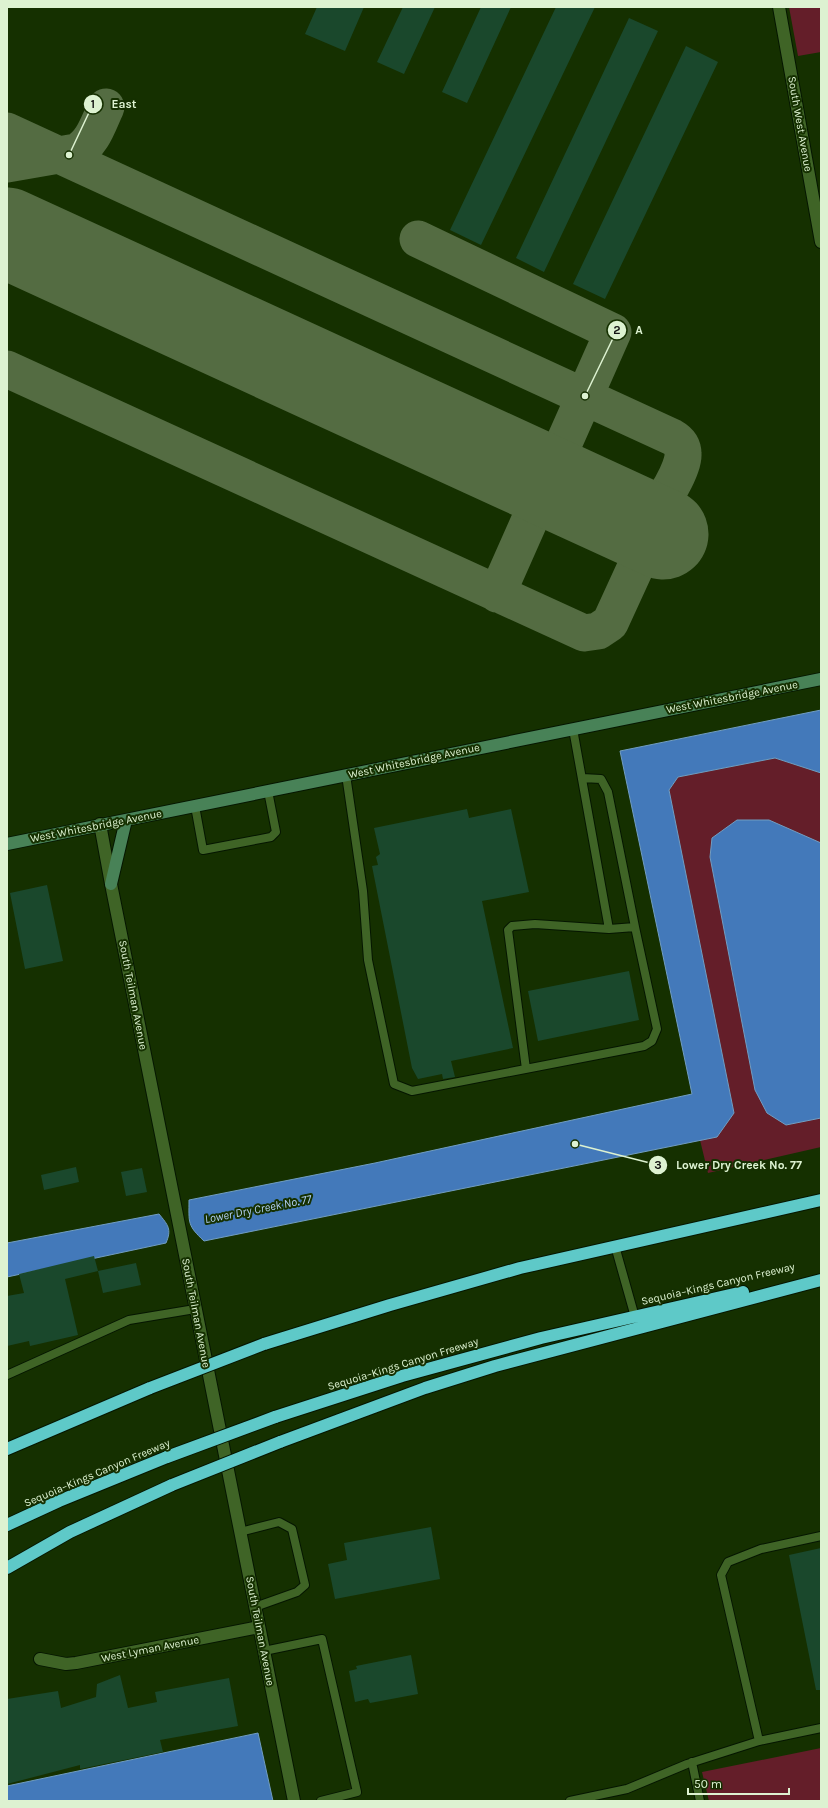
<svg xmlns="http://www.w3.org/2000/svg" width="828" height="1808" font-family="Karla,sans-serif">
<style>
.green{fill:#641e29}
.water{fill:#4379ba;stroke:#719dc1}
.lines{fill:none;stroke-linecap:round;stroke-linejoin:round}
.taxiway{stroke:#546c42;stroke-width:37}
.runway{stroke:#546c42;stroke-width:91}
.building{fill:#1a482c}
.lane-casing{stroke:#051600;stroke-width:10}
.street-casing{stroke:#051600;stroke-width:14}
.secondary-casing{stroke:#051600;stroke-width:14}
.highway-casing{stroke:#051600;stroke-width:14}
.lane{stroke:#3f6426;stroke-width:8}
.street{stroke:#3f6426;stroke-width:12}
.secondary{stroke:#488257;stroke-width:12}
.highway{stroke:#5ec9c8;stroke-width:12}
.highway-bridge-casing{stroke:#051600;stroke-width:14;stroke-linecap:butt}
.highway-bridge{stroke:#5ec9c8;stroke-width:12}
.labels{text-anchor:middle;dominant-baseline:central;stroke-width:4;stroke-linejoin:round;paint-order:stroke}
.street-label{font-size:11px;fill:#ddf2d1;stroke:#153000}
.water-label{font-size:12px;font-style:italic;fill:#b0cdf0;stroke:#153000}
.leader{fill:none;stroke:#ddf2d1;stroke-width:1.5}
.callout-dot{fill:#ddf2d1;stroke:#153000;stroke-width:1.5}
.mark-label{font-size:12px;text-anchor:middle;font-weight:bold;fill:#111}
.callout-label{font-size:12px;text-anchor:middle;font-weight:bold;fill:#ddf2d1;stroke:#153000;stroke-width:4;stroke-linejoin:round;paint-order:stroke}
</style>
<rect width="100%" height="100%" fill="#153000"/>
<path class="green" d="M789 7H821V52L798 56Z
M775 758 821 773V1147L708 1173 700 1140 717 1137 669 790 678 777Z
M821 1748V1801H709L702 1772Z"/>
<path class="water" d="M821 710V773L775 758 678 777 669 790 734 1113 717 1137 204 1241C187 1225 189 1223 189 1200L375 1163 692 1094 620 751Z
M737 820H769L821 843V1118L786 1125 767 1113 755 1090 710 857 712 838Z
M159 1214C168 1225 172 1229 166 1243L7 1277V1243Z
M258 1733 273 1801H7V1786Z"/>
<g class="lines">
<path class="taxiway" d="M7 131 672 437C679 441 683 446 683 454 684 467 663 505 651 512 639 519 626 514 613 511
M7 164 76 152C93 143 98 124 106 107
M418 239 613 332 497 594
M7 369 584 633 598 631 610 623 643 551C645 528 630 522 613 511"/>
<path class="runway" d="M7 233 663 534"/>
</g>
<path class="building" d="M317 7H364L345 51 305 34Z
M403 7H435L404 74 377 62Z
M481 7H511L467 103 442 92Z
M556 7H595L481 245 450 230Z
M629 18 658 31 544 272 516 258Z
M686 46 718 62 605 299 573 284Z
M467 809 469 818 511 809 529 892 482 901 513 1048 451 1061 455 1077 443 1079 442 1074 418 1079 412 1068 372 866 378 865 376 857 380 854 374 828Z
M47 885 63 961 25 969 10 893Z
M629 971 639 1020 538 1041 528 991Z
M76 1167 79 1182 44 1190 41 1175Z
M142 1168 147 1192 126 1196 121 1172Z
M94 1256 98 1271 65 1279 78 1335 30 1346 29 1341 7 1346V1296L24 1293 19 1274Z
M136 1263 141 1285 103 1293 98 1271Z
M431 1527 440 1579 335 1599 328 1564 347 1560 344 1543Z
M821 1548V1690H816L789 1555Z
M411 1655 418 1694 370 1703 368 1699 355 1702 349 1671 357 1669 356 1666Z
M120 1675 128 1708 157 1702 155 1692 229 1678 238 1726 160 1740 163 1752 80 1769V1765L7 1784V1699L58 1691 61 1708 96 1697 97 1684Z"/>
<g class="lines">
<g class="lane-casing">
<path id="lane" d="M573 729 609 929
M346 775 363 891 368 960 394 1084 412 1091 644 1046 652 1041 657 1029 635 927 609 929 535 924 512 926 508 930 526 1069
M582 778 601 779 608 792 635 927
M195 806 203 850 271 837 276 832 268 791
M615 1246 635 1317
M7 1375 129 1320 195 1309
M240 1532 279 1522 292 1529 305 1585 297 1592 255 1607
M821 1536 761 1549 728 1562 721 1575 759 1741 821 1728
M264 1651 322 1639 357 1792 321 1801
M692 1762 700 1801
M570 1801 627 1789 687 1764 759 1741"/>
</g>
<g class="street-casing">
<path id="street" d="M779 7 821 242
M100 824 111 884 294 1801
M40 1659 66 1664 76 1663 259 1627"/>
</g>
<g class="secondary-casing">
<path id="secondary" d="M7 844 821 679
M111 884 126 820"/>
</g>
<g class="highway-casing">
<path id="highway" d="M264 1344 390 1305 520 1268 821 1200
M275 1417 402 1376 541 1338 743 1292
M280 1442 425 1388 495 1366 821 1280
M7 1449 150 1388
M7 1525 59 1501 167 1457
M7 1568 70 1532 172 1485"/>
</g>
<use href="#lane" class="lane"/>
<use href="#street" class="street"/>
<use href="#secondary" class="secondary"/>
<use href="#highway" class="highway"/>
<g class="highway-bridge-casing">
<path id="highway-bridge" d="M150 1388 264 1344
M167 1457 275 1417
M172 1485 280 1442"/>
</g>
<use href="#highway-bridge" class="highway-bridge"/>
</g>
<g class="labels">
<g class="street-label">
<text transform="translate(800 124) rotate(80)">South West Avenue</text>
<text transform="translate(732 697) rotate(-11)">West Whitesbridge Avenue</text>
<text transform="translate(414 761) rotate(-12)">West Whitesbridge Avenue</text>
<text transform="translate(96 826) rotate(-11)">West Whitesbridge Avenue</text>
<text transform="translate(133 995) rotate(79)">South Teilman Avenue</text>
<text transform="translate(718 1284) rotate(-13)">Sequoia–Kings Canyon Freeway</text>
<text transform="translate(196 1313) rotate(79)">South Teilman Avenue</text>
<text transform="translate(403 1364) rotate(-17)">Sequoia–Kings Canyon Freeway</text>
<text transform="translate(97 1473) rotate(-23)">Sequoia–Kings Canyon Freeway</text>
<text transform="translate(260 1631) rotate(79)">South Teilman Avenue</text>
<text transform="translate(150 1649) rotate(-11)">West Lyman Avenue</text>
</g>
<g class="water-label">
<text transform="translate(258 1209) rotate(-11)">Lower Dry Creek No. 77</text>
</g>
</g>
<path class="leader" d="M69 155L93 104M585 396L617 330M575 1144L658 1165"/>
<g class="callout-dot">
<circle cx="69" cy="155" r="4"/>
<circle cx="585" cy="396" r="4"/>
<circle cx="575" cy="1144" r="4"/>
<circle cx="93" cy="104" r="10"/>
<circle cx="617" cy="330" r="10"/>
<circle cx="658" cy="1165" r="10"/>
</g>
<g class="mark-label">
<text x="93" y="108">1</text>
<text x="617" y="334">2</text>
<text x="658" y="1169">3</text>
</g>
<g class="callout-label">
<text x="124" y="108">East</text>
<text x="639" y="334">A</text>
<text x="739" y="1169">Lower Dry Creek No. 77</text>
</g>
<rect width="828" height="1808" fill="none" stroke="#ddf2d1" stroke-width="16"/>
<path d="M688 1788v6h101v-6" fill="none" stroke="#ddf2d1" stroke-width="2"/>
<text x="694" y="1788" font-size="12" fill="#ddf2d1" stroke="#153000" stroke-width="3" paint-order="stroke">50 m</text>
</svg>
